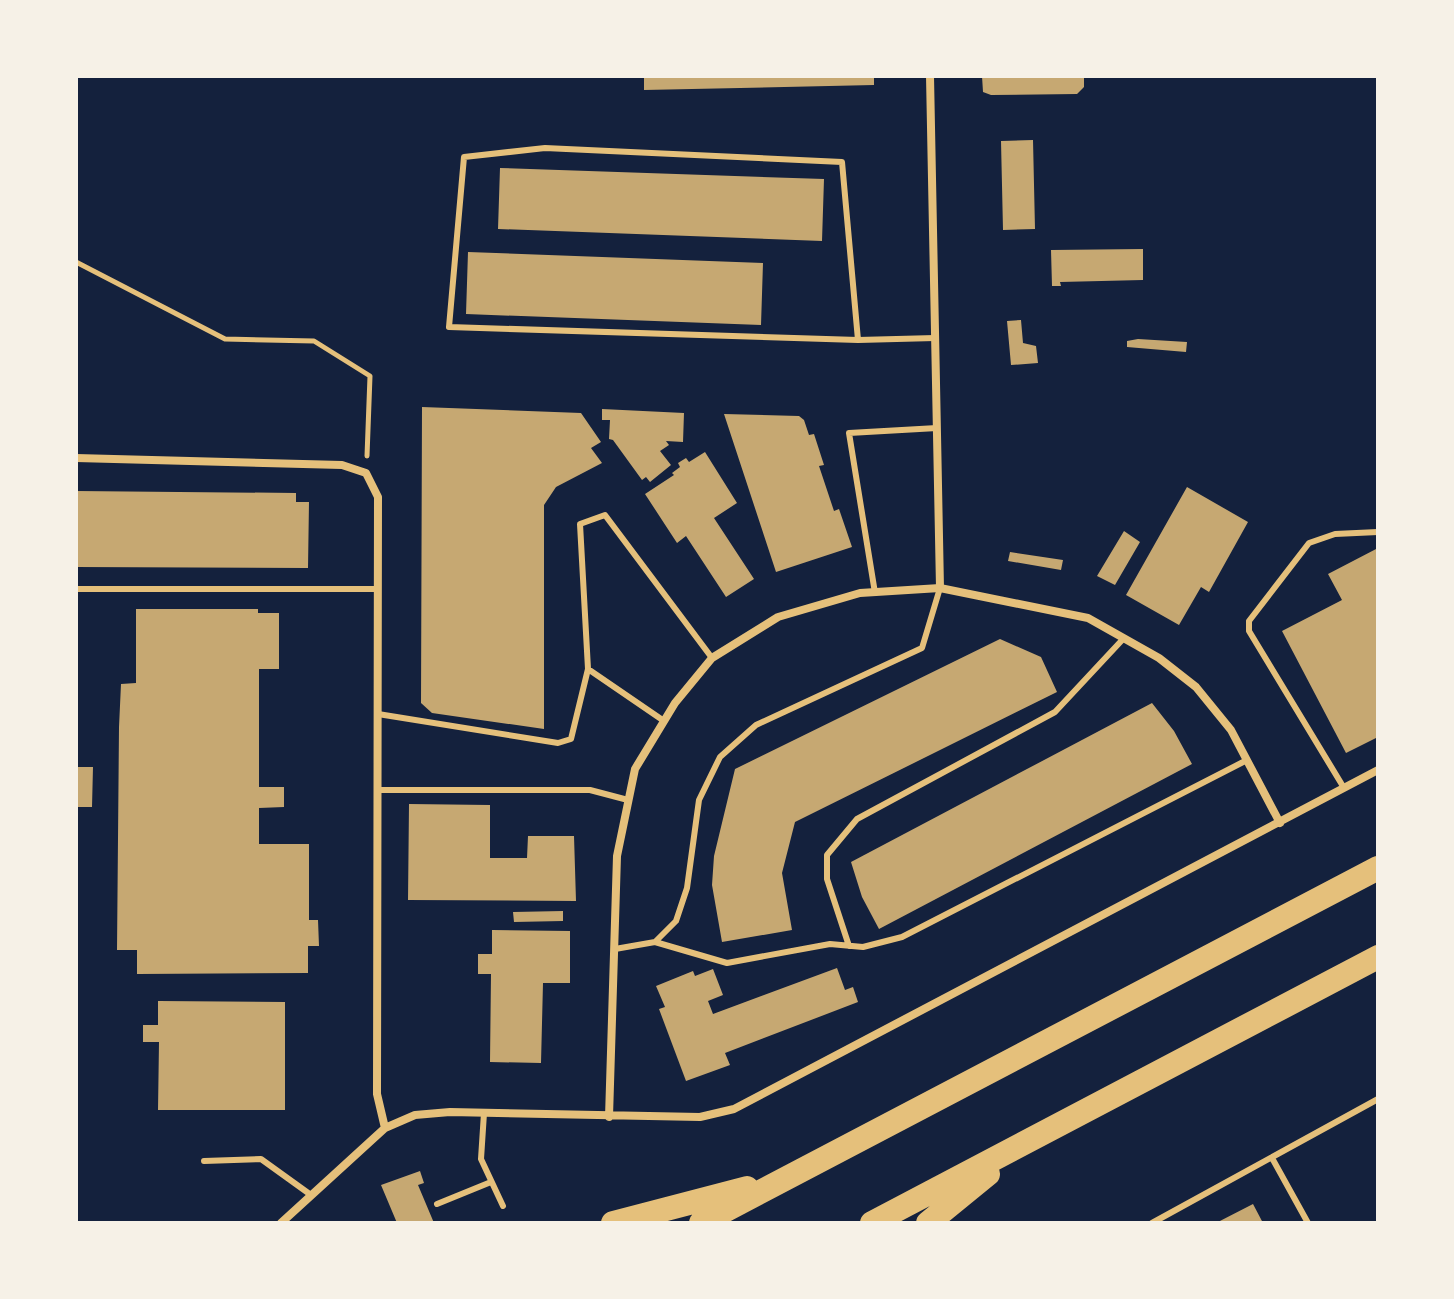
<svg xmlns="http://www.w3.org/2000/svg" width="1454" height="1299" font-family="'Source Sans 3',sans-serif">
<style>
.building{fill:#c6a872}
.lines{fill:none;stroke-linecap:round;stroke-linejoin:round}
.path{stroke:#e5c07b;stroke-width:5}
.service{stroke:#e5c07b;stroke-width:6}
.minor{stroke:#e5c07b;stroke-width:8}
.motorway{stroke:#e5c07b;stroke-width:24}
</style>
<rect width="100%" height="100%" fill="#14213d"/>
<path class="building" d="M644 76H874V85L644 90Z
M982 76H1084V87L1077 94 991 95 983 92Z
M1033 140 1035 229 1003 230 1001 141Z
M500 168 824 179 822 241 498 229Z
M1143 249V280L1060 282 1061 286H1052L1051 250Z
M468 252 763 263 761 325 466 314Z
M1021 320 1023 343 1036 346 1038 363 1011 365 1007 321Z
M1138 339 1187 342 1186 352 1127 347V341Z
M422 407 581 413 601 442 591 448 602 463 556 487 544 505V729L432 713 421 703Z
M602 409 684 413 683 442 666 441 669 445 660 451 671 465 650 482 646 477 642 480 613 440 609 439 610 420H602Z
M724 414 799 416 804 420 809 435 814 434 824 465 819 466 834 511 839 509 852 547 776 572Z
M705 452 737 503 714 518 754 579 726 597 686 536 677 543 645 494 674 475 672 473 680 467 678 463 686 458 689 462Z
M1187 487 1248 522 1209 592 1201 587 1179 625 1126 595Z
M76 491 296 493V502H309L308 568 76 567Z
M1124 531 1140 542 1115 585 1097 576Z
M1378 548V737L1346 753 1282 631 1342 600 1328 574Z
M1010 552 1063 560 1061 570 1008 561Z
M136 609H258V613H279V669H259V787H284V807L259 808V844H309V920H318L319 946H308V973L137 974V950H117L119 727 121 684 136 683Z
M1000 639 1041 657 1057 692 795 822 782 873 792 930 722 942 712 885 714 856 735 769Z
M1152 703 1174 731 1192 764 879 929 862 897 851 862Z
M76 767H93L92 807H76Z
M409 804 490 805V858H527L528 836H574L576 901 408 900Z
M563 911V921L514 922 513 912Z
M492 930 570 931V983H543L541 1063 490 1062 491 974H478V954H492Z
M837 968 845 990 853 987 858 1002 725 1053 730 1065 686 1081 659 1009 665 1007 656 986 693 971 695 976 713 969 723 995 708 1001 713 1014Z
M158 1001 285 1002V1110H158L159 1042H143V1025H158Z
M420 1171 424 1183 418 1185 434 1223H397L381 1185Z
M1253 1204 1263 1223H1216Z"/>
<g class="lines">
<path class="path" d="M76 262 225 339 314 341 370 376 367 456"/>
<path class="service" d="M858 340 842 162 545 148 464 157 449 327 858 340 935 338
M76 589H378
M875 593 849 433 937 428
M378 714 558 743 571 739 588 669
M664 721 588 669 580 524 605 515 712 658
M1344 788 1249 631V621L1309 543 1335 534 1378 532
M378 790H590L628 800
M655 942 727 963 830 944 863 947 902 937 1247 760
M849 946 827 879V855L857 819 1055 712 1124 638
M615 949 655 942 676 921 687 888 699 800 720 757 756 725 922 648 940 588
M484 1113 481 1159 503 1206
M1272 1158 1308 1223
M204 1161 261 1159 311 1195
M437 1204 491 1182
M1152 1223 1378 1099"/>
<path class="minor" d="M930 76 940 588
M76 458 342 465 366 473 378 497 377 1094 385 1128
M609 1117 617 856 635 769 675 703 712 658 778 617 860 593 940 588 1088 618 1159 658 1196 687 1231 730 1280 823
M281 1223 385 1128 415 1115 450 1112 700 1117 734 1109 1378 770"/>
<path class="motorway" d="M613 1223 747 1188
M701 1223 1378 868
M872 1223 1378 957
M928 1223 988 1174"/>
</g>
<rect width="1454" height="1299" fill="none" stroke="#f6f1e7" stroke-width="156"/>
</svg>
